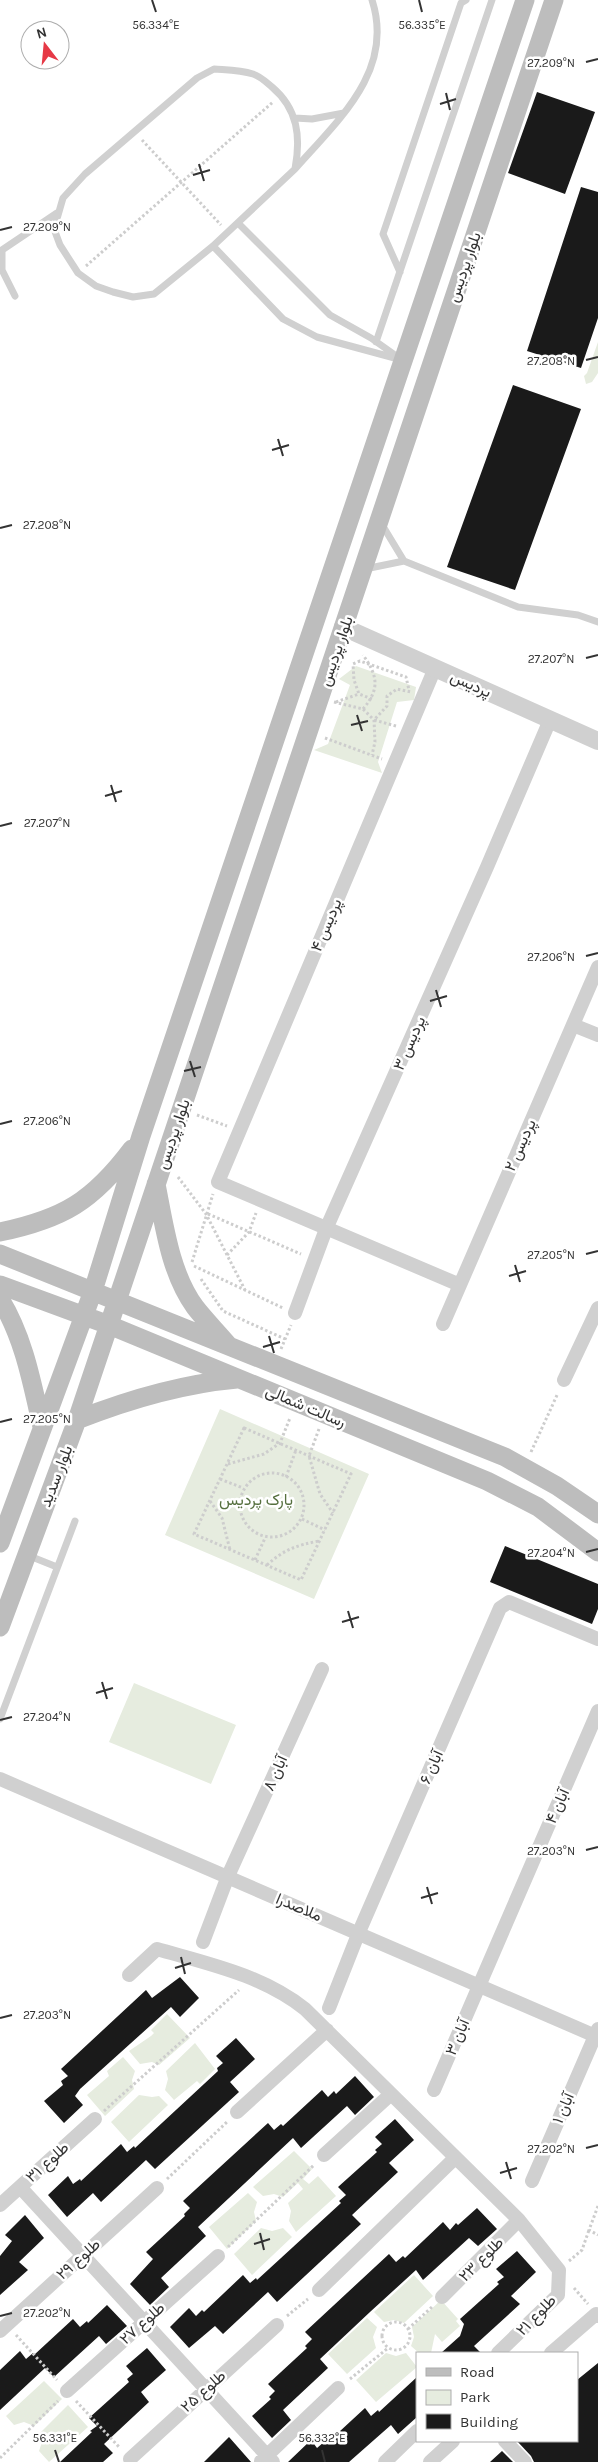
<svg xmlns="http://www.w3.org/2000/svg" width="598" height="2462" font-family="Karla,Vazirmatn,sans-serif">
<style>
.green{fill:#e6ecdf}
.building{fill:#1a1a1a}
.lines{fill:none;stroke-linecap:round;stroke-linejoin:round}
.path{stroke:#cdcdcd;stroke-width:3;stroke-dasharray:2.5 2.5;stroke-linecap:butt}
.service{stroke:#d0d0d0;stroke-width:7}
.minor{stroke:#d0d0d0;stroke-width:14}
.tertiary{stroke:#d0d0d0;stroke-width:18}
.secondary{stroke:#bdbdbd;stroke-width:19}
.ticks{fill:none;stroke:#333;stroke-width:2}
.labels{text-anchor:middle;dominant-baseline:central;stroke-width:5;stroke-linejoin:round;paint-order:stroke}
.street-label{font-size:16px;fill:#333;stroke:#fff}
.park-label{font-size:16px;fill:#56703f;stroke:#fff}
.ticks-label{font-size:12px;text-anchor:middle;fill:#333;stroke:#fff;stroke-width:5;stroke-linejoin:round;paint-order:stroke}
</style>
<rect width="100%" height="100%" fill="#fff"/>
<path class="green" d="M598 342V373L592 382 586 384 584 376 587 373Z
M356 666 416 687 414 700 397 702 378 762 382 773 314 750 328 744 350 685 339 679Z
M220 1409 369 1474 314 1599 165 1535Z
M134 1683 236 1725 211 1784 109 1742Z
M167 2014 190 2038 159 2065 152 2062 140 2064 129 2051 151 2036 154 2033 151 2030Z
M195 2043 215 2069 200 2084 197 2081 174 2100 165 2090 168 2079 166 2071Z
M123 2057 135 2071 132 2080 134 2089 105 2116 87 2095 109 2076 107 2071Z
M139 2095 152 2097 159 2096 168 2105 129 2142 111 2122Z
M294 2151 312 2169 303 2179 309 2184 318 2176 336 2196 296 2232 289 2221 291 2211 288 2203 303 2189 298 2183 283 2197 274 2194 263 2196 253 2187Z
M248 2193 257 2202 254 2212 256 2221 227 2249 209 2227Z
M261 2228 272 2231 283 2228 292 2237 252 2275 234 2254Z
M414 2275 433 2296 404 2323 394 2320 384 2322 374 2312Z
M441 2300 458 2319 456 2321 460 2326 442 2342 435 2334 431 2353H419L411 2346 414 2337 412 2327Z
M367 2318 377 2327 373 2337 376 2348 347 2374 328 2354Z
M386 2353 396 2356 406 2353 417 2367 376 2402 356 2380Z
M44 2381 62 2399 34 2426 24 2422 14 2425 6 2416Z
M68 2405 88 2427 49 2462 39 2451 42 2442 40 2433Z"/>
<path class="building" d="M537 92 595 112 565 194 508 173Z
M581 187 598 192V318L581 368 527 351Z
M513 385 581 409 515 590 447 567Z
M505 1546 598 1584V1609L592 1624 490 1582Z
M180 1977 199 1998 180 2017 171 2007 80 2089 75 2096 83 2105 64 2123 44 2101 63 2085 61 2081 68 2076 61 2069 146 1990 152 1998Z
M236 2038 255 2059 230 2082 239 2092 155 2169 146 2160 101 2202 93 2193 67 2217 48 2195 68 2176 73 2184 80 2179 81 2181 121 2144 127 2152 134 2146 135 2148 218 2071 217 2068 223 2063 216 2056Z
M355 2076 374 2097 355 2115 347 2106 301 2148 293 2138 198 2227 206 2236 161 2278 169 2287 150 2305 130 2284 153 2259 146 2252 185 2216 184 2214 190 2208 183 2201 268 2123 274 2130 281 2124 283 2126 322 2090 328 2097 334 2091 336 2094Z
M395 2119 414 2140 389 2163 398 2172 352 2215 361 2224 277 2302 268 2292 223 2334 215 2326 189 2348 170 2327 189 2308 196 2316 202 2310 204 2312 243 2275 250 2283 256 2278 257 2280 341 2203 339 2201 346 2195 338 2187 377 2152 375 2150 382 2144 375 2137Z
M477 2208 497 2229 478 2246 469 2238 423 2280 416 2270 370 2312 320 2359 328 2368 283 2410 291 2420 272 2438 252 2416 271 2399 269 2397 275 2391 268 2384 307 2348 305 2346 312 2339 305 2332 389 2254 396 2262 403 2256 405 2258 443 2222 450 2230 456 2223 458 2225Z
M25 2215 44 2238 19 2262 28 2270 0 2295V2256L12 2241 5 2235Z
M517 2251 536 2272 511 2296 520 2304 474 2346 481 2353H441L460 2336 464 2324 460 2319 499 2284 497 2282 504 2277 496 2269Z
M107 2305 127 2326 106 2344 99 2336 54 2377 45 2368 0 2410V2370L20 2351 26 2359 33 2353 34 2355 73 2319 80 2327 87 2321 88 2323Z
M147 2348 166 2370 141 2392 149 2402 104 2444 113 2453 103 2462H60L92 2432 90 2431 97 2426 89 2418 129 2382 127 2379 133 2374 126 2366Z
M598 2363V2462H534L531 2456 517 2441H577V2380Z
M417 2377V2417L398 2434 391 2425 349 2462H288L311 2440 317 2448 324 2442 326 2444 365 2408 371 2416 378 2410 379 2412Z
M229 2437 251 2462H204Z
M502 2451 513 2462H490Z"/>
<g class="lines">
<path class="path" d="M142 140 221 225
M86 266 273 102
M372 699 359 694 354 680 353 664 360 661 406 677 409 690
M334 702 363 709 374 720 375 742 372 755
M336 702 359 694
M363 709C380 689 378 676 363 655
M396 726 374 720 387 706V696L397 689 411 692
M325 738 382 759
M197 1115 227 1126
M178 1177 206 1214 245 1290
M208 1214 301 1254
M227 1255 249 1232 256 1213
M192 1262 213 1194
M194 1266 283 1308
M201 1279 223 1311 285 1339
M281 1349 291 1325
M244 1428 351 1474 301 1580 194 1534Z
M319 1429 309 1456 320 1494 333 1513
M531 1452 558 1393
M228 1464 264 1454 280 1443 290 1418
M240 1505a32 32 0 1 1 64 0a32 32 0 1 1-64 0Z
M286 1477 296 1450
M220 1479 243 1488
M210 1501 222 1518 230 1550
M302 1519 325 1530
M255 1560 265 1538
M267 1565C283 1550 297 1545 319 1541
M104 2111 239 1990
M167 2179 228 2121
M598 2206 589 2230 598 2235
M228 2247 314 2165
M569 2261 582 2250 589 2230
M574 2288 588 2304
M287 2316 308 2299
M382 2336a14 14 0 1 1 28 0a14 14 0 1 1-28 0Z
M408 2329 433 2306
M16 2335 57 2380
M350 2379 388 2348
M76 2401 120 2448
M0 2458 58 2401"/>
<path class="service" d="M214 69C226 70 240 70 253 74 260 76 266 82 272 87 298 109 301 137 295 169L213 246 154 294 133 297 113 292 96 286 78 273 60 245 54 229 63 198 85 174 197 78Z
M295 118 312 119 344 113
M295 169C338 120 395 71 372 0
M213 246 283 319 317 337 402 360 371 338 330 315 238 223
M400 272 383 234 461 3 466 0
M15 296 2 270V250L57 213
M376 342 492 0
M381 523 404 561
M365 569 404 561 518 607 578 615 598 622
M27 1555 57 1567
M0 1719 75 1521"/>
<path class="minor" d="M435 668 218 1182 460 1285
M573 1025 598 1035
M295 1313 326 1229 487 867 550 720
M443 1324 598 967
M564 1380 598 1308
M0 1779 598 2037
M203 1942 228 1876 322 1669
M129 1975 157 1949C209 1964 262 1975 305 2009L519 2220 559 2270 558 2295 498 2353
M329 2008 359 1932 500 1608 509 1602 598 1639
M434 2090 598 1711
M237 2112 327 2030
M324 2155 391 2094
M532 2181 598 2029
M20 2187 273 2462
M0 2205 95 2119
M319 2290 455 2158
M442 2297 519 2220
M0 2331 157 2188
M551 2353 596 2314 598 2316
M67 2391 218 2256
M505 2441 525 2462
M130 2459 277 2325
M261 2461 338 2388
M385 2462 417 2431
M430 2462 453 2441"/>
<path class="tertiary" d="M343 627 598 741"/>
<path class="secondary" d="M156 1184C164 1224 170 1273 195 1307 205 1320 217 1332 228 1345
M0 1232C63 1219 93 1201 132 1149
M0 1254 505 1457 557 1486 598 1514
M0 1285 109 1325 487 1481 538 1507 598 1552
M0 1299C24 1338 32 1383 42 1427
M77 1420C130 1399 181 1384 237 1379
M0 1543 93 1291 141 1136 525 0
M0 1627 77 1420 554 0"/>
</g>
<path class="ticks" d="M152 0 156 12M419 0 422 12M586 62 598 59M446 93 450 110M440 104 456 99M199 164 204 181M193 175 210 170M0 230 12 227M586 360 598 357M278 439 283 456M272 450 289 445M0 528 12 525M586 658 598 655M357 715 362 731M351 725 368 721M111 785 116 802M105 796 122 791M0 826 12 823M586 956 598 953M436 990 441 1007M430 1001 447 996M190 1061 195 1077M184 1071 201 1067M0 1124 12 1121M586 1254 598 1251M515 1265 520 1282M509 1276 526 1271M269 1336 274 1353M263 1347 280 1342M0 1422 12 1419M586 1552 598 1549M348 1611 353 1628M342 1622 359 1617M102 1682 107 1699M96 1693 113 1688M0 1720 12 1717M586 1850 598 1847M427 1887 432 1904M421 1898 438 1893M181 1957 185 1974M175 1968 191 1963M0 2018 12 2015M586 2148 598 2145M506 2162 511 2179M500 2173 517 2168M260 2233 264 2250M254 2244 270 2239M0 2316 12 2313M55 2450 59 2462M322 2450 325 2462"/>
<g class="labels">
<g class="street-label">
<text transform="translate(464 267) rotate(-71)">بلوار پردیس</text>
<text transform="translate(336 651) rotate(-71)">بلوار پردیس</text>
<text transform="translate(471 684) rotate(24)">پردیس</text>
<text transform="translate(326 925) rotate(-67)">پردیس ۴</text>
<text transform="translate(409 1043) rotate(-66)">پردیس ۳</text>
<text transform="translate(173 1134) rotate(-71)">بلوار پردیس</text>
<text transform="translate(520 1145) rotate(-66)">پردیس ۲</text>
<text transform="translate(306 1406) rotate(23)">رسالت شمالی</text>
<text transform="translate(56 1476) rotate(-69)">بلوار سدید</text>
<text transform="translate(431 1767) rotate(-66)">آبان ۶</text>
<text transform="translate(275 1773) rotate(-66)">آبان ۸</text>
<text transform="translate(557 1806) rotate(-66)">آبان ۴</text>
<text transform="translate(299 1907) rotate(23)">ملاصدرا</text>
<text transform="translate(457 2037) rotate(-67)">آبان ۳</text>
<text transform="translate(563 2108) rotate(-67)">آبان ۱</text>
<text transform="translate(47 2162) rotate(-42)">طلوع ۳۱</text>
<text transform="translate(78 2259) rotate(-42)">طلوع ۲۹</text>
<text transform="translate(481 2259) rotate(-45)">طلوع ۲۳</text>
<text transform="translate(536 2315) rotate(-46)">طلوع ۲۱</text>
<text transform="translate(142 2323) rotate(-42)">طلوع ۲۷</text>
<text transform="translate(203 2391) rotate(-42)">طلوع ۲۵</text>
</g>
<g class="park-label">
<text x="256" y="1499">پارک پردیس</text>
</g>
</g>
<g class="ticks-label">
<text x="156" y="29">56.334°E</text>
<text x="422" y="29">56.335°E</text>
<text x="551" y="67">27.209°N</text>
<text x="47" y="231">27.209°N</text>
<text x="551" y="365">27.208°N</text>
<text x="47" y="529">27.208°N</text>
<text x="551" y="663">27.207°N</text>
<text x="47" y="827">27.207°N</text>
<text x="551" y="961">27.206°N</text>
<text x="47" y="1125">27.206°N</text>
<text x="551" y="1259">27.205°N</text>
<text x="47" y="1423">27.205°N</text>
<text x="551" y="1557">27.204°N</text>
<text x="47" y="1721">27.204°N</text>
<text x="551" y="1855">27.203°N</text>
<text x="47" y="2019">27.203°N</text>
<text x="551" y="2153">27.202°N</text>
<text x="47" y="2317">27.202°N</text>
<text x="55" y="2442">56.331°E</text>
<text x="322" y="2442">56.332°E</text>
</g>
<rect x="416" y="2352" width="162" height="90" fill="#ffffff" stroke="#adadad"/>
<rect x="426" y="2368" width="25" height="8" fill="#bdbdbd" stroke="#adadad"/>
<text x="460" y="2377" font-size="15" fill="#333333">Road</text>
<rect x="426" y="2390" width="25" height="15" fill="#e6ecdf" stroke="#adadad"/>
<text x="460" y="2402" font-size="15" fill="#333333">Park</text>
<rect x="426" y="2414" width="25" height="15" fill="#1a1a1a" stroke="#adadad"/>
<text x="460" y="2427" font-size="15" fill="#333333">Building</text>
<g transform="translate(45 45) rotate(344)"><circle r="24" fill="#ffffff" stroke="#adadad"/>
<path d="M0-4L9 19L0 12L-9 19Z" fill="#e63946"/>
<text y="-8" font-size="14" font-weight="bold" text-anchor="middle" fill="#333333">N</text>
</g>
</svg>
